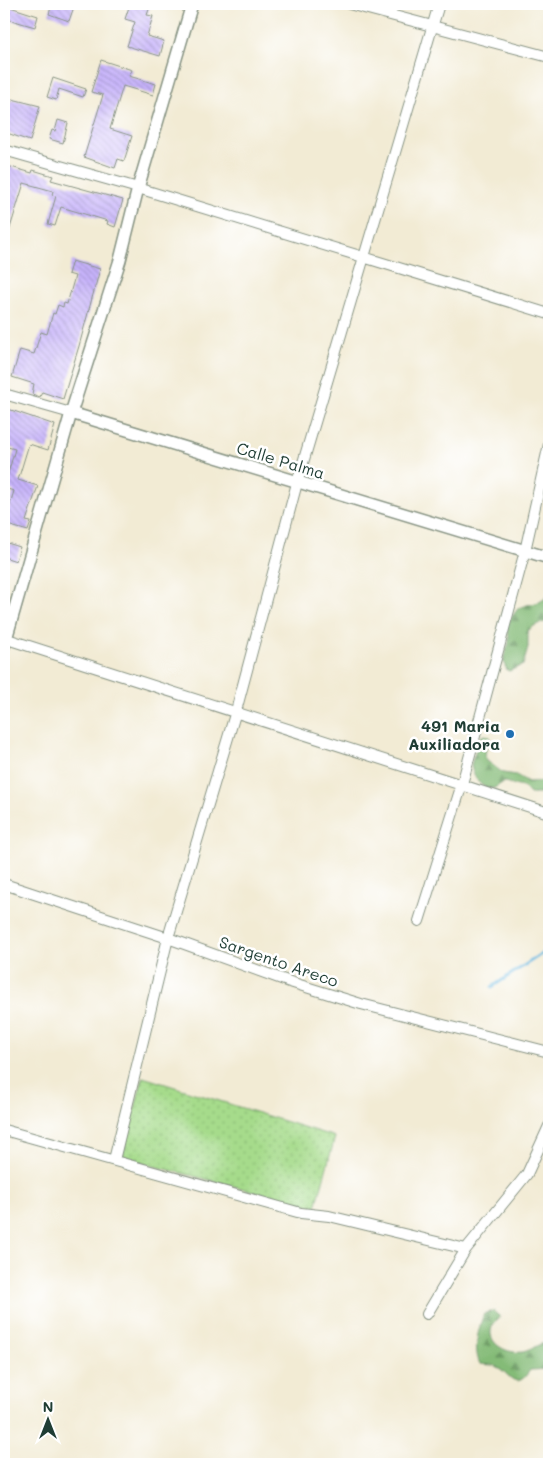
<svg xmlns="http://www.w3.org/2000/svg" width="553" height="1468" font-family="Mali,sans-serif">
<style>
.forest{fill:url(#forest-firs);stroke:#527c56}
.park{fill:url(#park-dots);stroke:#628c60}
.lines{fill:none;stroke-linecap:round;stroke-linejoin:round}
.stream{stroke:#61b5dd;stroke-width:3}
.building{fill:url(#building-back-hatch)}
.minor-casing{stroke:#889484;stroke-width:12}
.tertiary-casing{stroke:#889484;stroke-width:14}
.minor{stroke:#fff;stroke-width:10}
.tertiary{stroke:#fff;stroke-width:11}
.poi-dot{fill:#1f6fb2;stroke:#fff;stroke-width:2}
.labels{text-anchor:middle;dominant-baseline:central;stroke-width:5;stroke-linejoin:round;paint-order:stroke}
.street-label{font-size:16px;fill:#1f3d34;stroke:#fff}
.poi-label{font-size:16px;font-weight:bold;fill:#1f3d34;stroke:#fff;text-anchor:end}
</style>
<defs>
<pattern id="forest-firs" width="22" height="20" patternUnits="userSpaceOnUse" patternTransform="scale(1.25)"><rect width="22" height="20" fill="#84bb77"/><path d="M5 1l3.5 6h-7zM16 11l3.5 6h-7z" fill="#6b9962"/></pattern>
<pattern id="park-dots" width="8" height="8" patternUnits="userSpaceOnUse" patternTransform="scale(1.25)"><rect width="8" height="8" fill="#a6db8b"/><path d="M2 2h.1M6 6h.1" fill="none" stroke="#8ebd79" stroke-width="1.8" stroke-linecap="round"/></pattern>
<pattern id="building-back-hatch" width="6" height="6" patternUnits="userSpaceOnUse" patternTransform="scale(1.25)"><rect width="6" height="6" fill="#c7b3fb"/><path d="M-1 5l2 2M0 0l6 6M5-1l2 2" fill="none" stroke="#a193cc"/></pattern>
</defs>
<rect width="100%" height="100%" fill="#fff"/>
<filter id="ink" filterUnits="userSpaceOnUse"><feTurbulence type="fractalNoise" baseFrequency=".02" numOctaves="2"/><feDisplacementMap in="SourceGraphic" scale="10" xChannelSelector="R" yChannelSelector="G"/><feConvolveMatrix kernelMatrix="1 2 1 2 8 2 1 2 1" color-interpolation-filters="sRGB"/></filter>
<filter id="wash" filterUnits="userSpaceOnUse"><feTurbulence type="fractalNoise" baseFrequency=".0096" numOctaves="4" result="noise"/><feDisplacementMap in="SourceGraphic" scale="20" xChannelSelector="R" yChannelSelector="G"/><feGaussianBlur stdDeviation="1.12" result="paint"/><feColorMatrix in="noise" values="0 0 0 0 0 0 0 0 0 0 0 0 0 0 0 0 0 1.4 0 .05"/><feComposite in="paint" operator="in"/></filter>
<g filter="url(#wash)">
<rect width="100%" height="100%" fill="#f2ebd4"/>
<path class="forest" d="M549 594V622C540 622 534 625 528 631V648L523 665 509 671 507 670C499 655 508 654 509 640 510 633 504 628 508 621 509 618 511 617 513 615 516 612 517 608 521 607 533 602 539 606 549 594Z
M484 735 489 736 490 741 486 749 485 756 487 761 503 773 516 775 528 782 549 781V801L542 794H530L524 787C518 787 507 782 504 782 501 783 497 787 494 788 482 792 472 775 471 765L480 737Z
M493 1311 500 1317C477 1336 502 1355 523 1352 533 1350 536 1343 549 1343V1369L530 1370C515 1393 510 1373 497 1367 493 1364 485 1365 480 1364 473 1350 478 1329 484 1314Z"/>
<path class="park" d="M143 1077 335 1137 316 1207 122 1158Z"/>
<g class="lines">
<path class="stream" d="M492 987 549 949"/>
</g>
<g id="blocks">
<path class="building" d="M52 4 64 6 65 4H75L69 21 49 14Z
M130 4H151L147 15 153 16 147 36 164 41 160 56 127 46 135 22 125 19Z
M4 5 38 16 35 27 4 18Z
M101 60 132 70 129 76 156 84 153 95 123 86 110 129 132 136 124 161 118 159 115 168 84 157 103 95 91 92Z
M53 78 86 89 83 97 59 89 56 100 47 97Z
M4 99 11 102 12 99 40 106 30 141 4 132Z
M58 120 68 123 63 143 49 139 52 130 55 131Z
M4 165 32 173 33 170 53 176 51 180 123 200 115 227 107 224 108 221 61 207 55 226 48 224 56 196 52 195 53 191 24 183 6 241H4Z
M72 261 100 269 79 346 63 399 42 392 40 397 32 394 34 384 12 377 20 350 34 354 41 332 47 334 53 313 55 314 58 305 63 307 64 303 67 304 75 276 68 274Z
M8 409 55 425 48 450 29 444 18 480 38 486 26 521 31 522 28 531 4 524 14 491 4 488V476L7 477 15 449 4 446V422Z
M4 542 20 547 16 561 4 557Z"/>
</g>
</g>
<g filter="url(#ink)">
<use href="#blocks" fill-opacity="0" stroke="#889484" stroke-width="1"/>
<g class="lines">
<g class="minor-casing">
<path id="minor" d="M349 4 549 57
M4 150 138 188 549 314
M4 394 71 413
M4 638 549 813
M4 884 168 938 290 982 361 1004 549 1052
M419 921 462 784 525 551 549 444
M4 1130 301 1213 329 1216 466 1249
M114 1160 168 938 236 711 297 483 439 4
M427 1314 466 1249 527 1174 549 1126"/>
</g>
<g class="tertiary-casing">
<path id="tertiary" d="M71 413 549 558
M4 646 71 413 120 260 138 188 192 4"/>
</g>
<use href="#minor" class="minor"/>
<use href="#tertiary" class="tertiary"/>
</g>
</g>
<circle class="poi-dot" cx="510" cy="734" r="5"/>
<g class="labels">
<g class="street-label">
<text transform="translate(281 460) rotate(17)">Calle Palma</text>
<text transform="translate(279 961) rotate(19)">Sargento Areco</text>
</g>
<g class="poi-label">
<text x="500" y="725">491 Maria<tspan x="500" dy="18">Auxiliadora</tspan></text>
</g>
</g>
<rect width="553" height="1468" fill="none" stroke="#fff" stroke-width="20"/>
<g transform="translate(48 1420)" stroke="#ffffff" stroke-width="4" paint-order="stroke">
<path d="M0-4L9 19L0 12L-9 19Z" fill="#1f3d34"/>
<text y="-8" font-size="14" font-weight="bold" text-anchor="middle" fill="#1f3d34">N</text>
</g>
</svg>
